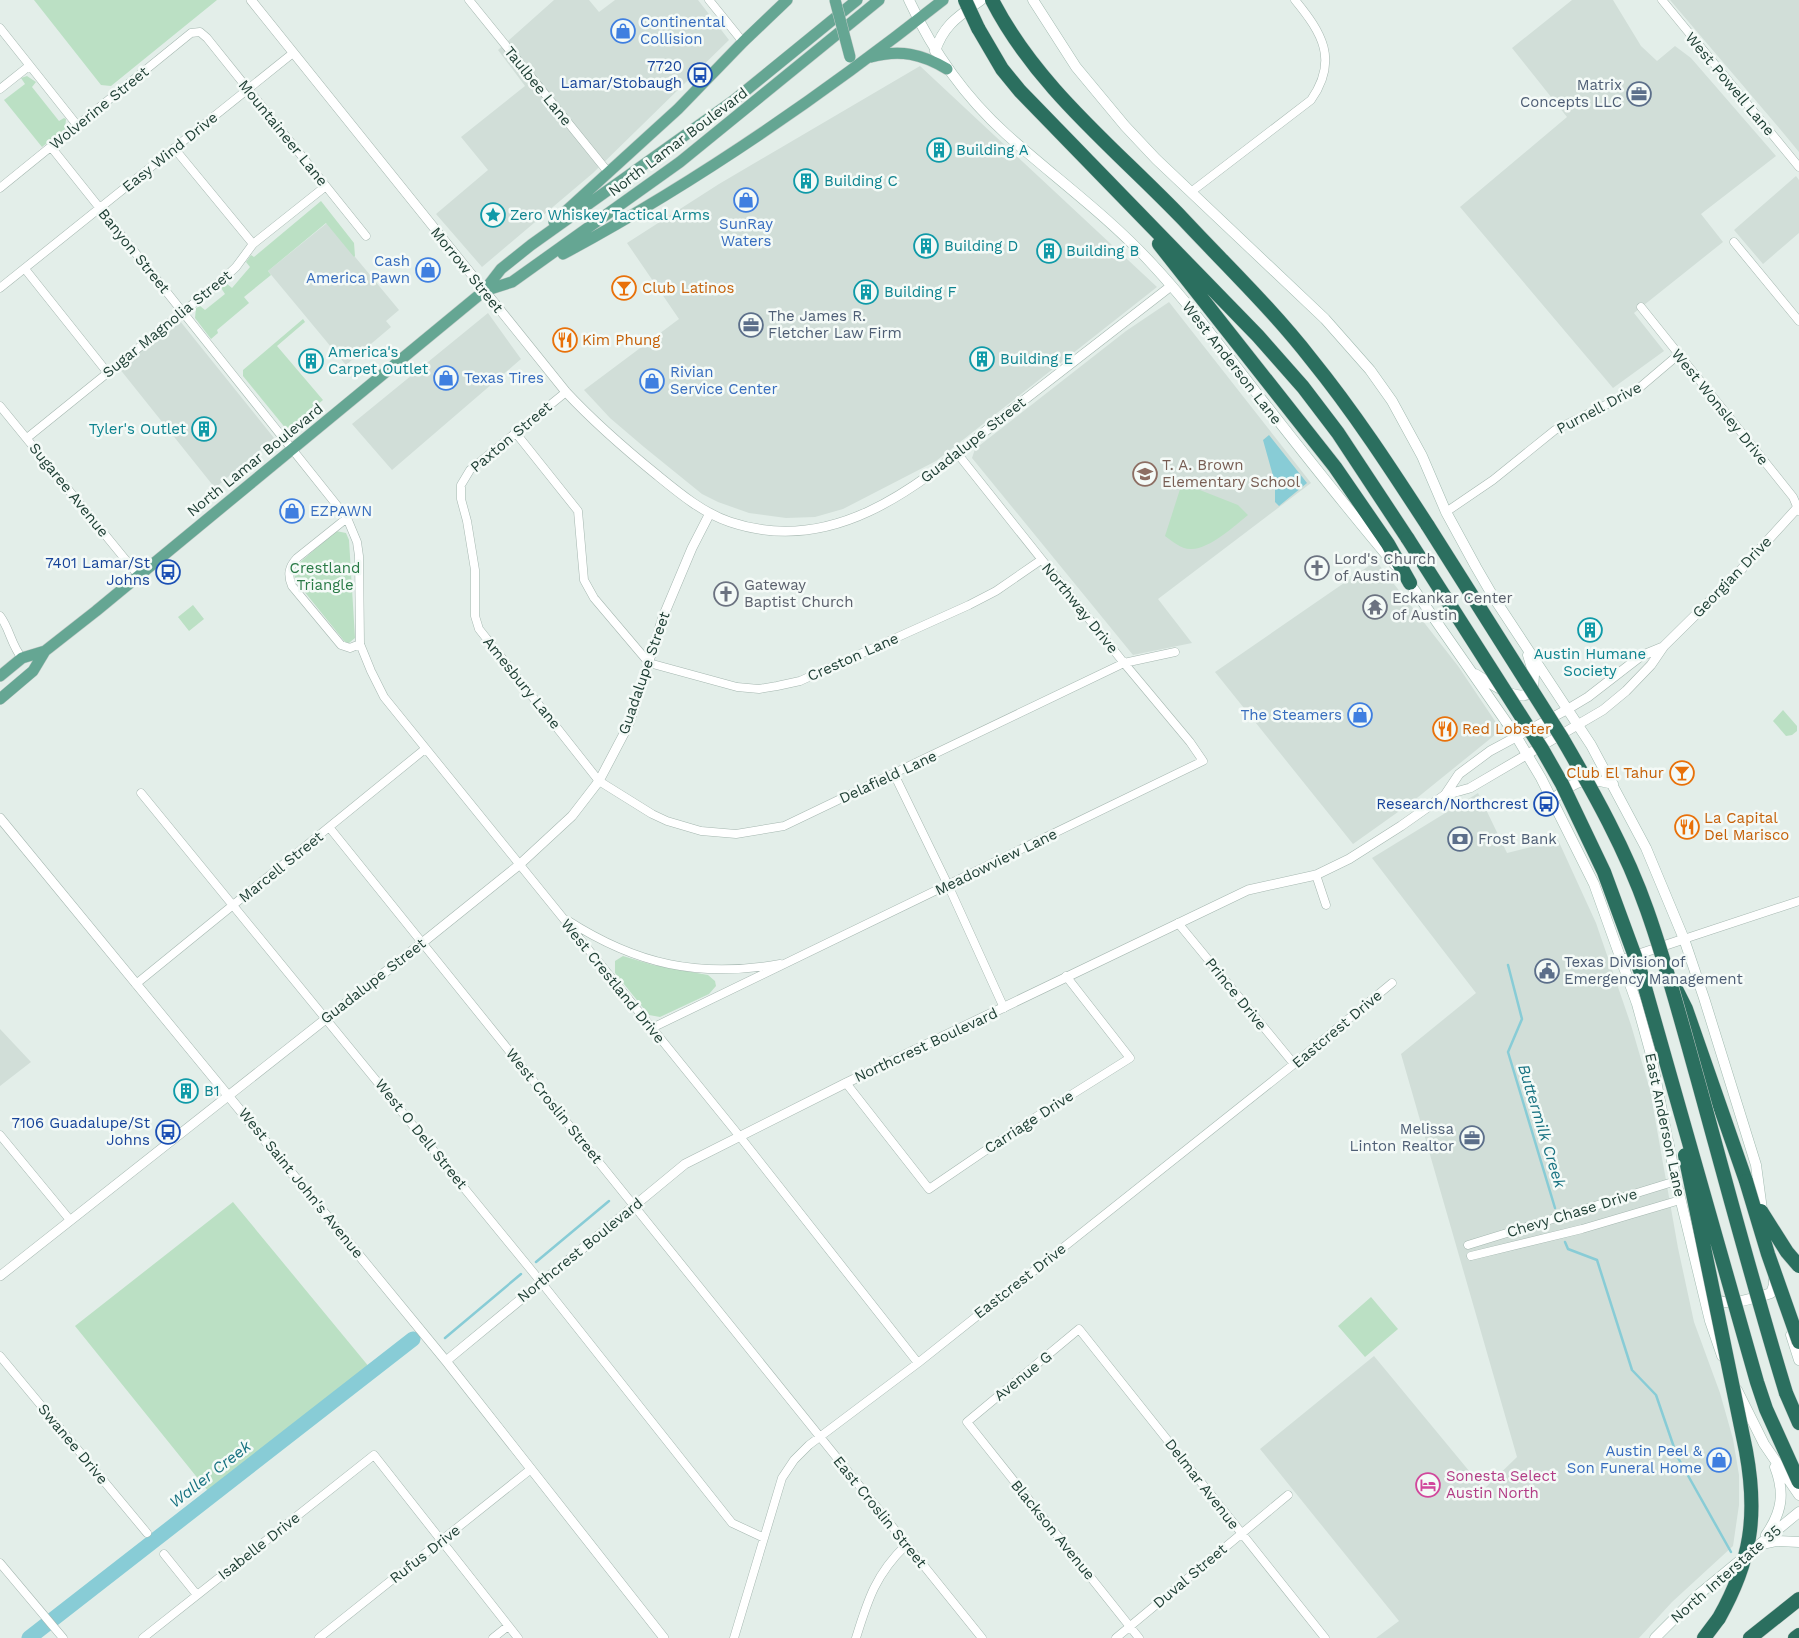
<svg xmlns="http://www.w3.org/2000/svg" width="1799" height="1638" font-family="'Work Sans',sans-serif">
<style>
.built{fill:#d1ded8}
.green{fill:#bbe0c4}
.water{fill:#88ccd6}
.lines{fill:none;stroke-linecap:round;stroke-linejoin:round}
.stream{stroke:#88ccd6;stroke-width:2.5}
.river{stroke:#88ccd6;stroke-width:15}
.minor-casing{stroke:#a5b7b0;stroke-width:9}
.tertiary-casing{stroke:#a5b7b0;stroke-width:10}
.secondary-casing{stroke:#a1bab0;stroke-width:11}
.primary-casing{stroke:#c1cac7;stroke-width:12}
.motorway-casing{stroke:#c1cac7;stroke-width:15}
.minor{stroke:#fff;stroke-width:8}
.tertiary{stroke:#fff;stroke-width:9}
.secondary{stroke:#fff;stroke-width:10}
.primary{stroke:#65a693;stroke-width:11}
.motorway{stroke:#2b6f5f;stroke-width:14}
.primary-bridge-casing{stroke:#c1cac7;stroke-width:12;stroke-linecap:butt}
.motorway-bridge-casing{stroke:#c1cac7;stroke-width:15;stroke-linecap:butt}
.primary-bridge{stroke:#65a693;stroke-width:11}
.motorway-bridge{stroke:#2b6f5f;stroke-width:14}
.labels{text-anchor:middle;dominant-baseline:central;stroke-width:5;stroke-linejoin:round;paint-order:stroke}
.shop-label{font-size:15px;fill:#366cbe;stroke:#f4faf7;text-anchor:start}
.transit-label{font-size:15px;fill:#164399;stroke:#f4faf7;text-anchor:end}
.street-label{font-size:15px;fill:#214137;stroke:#f4faf7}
.service-label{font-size:15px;fill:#4e5e75;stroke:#f4faf7;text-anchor:start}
.culture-label{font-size:15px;fill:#0d838f;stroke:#f4faf7;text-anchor:start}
.food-label{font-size:15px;fill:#c56008;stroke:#f4faf7;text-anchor:start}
.education-label{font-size:15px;fill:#785e54;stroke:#f4faf7;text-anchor:start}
.worship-label{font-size:15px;fill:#5b616d;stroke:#f4faf7;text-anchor:start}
.park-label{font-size:15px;fill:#297a46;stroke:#f4faf7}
.hotel-label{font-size:15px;fill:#b23c85;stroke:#f4faf7;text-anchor:start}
.water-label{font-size:16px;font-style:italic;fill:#177281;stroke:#f4faf7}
</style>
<rect width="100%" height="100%" fill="#e3eee9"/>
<path class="built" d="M554 0H589L599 12 615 0H698L729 40 593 173 482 267 436 214 488 170 461 137 525 86 498 50Z
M1572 0H1613L1641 46 1657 61 1675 46 1691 58 1776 156 1701 214 1723 242 1634 313 1664 351 1613 388 1460 207 1567 117 1512 48Z
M1670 0H1799V152L1780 129Z
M920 66 1157 287 936 461 843 509 815 517 786 518 749 513 718 502 702 494 644 447 610 418 584 390 679 319 627 243 719 184Z
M1796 176 1799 180V233L1763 264 1734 230Z
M327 223 399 310 386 321 391 327 346 365 268 271Z
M1169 302 1311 483 1158 599 1192 643 1133 655 972 458 975 449 1126 331Z
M488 313 521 359 392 470 352 424Z
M180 321 274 438 215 488 119 368Z
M1376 561 1458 666 1501 730 1412 802 1353 844 1215 672Z
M1478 793 1507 853 1558 840 1596 923 1631 1025 1650 1090 1678 1248 1694 1322 1720 1393 1733 1439 1739 1475V1505L1733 1546 1672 1602 1639 1638H1376L1399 1621 1260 1449 1374 1356 1484 1489 1517 1457 1401 1054 1476 993 1372 858Z
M0 1029 31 1062 0 1086Z"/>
<path class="green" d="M34 0H217L111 86 101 85Z
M27 76 36 82 32 87 59 121 64 118 66 119 65 129 42 147 4 100 25 84 21 78Z
M321 201 354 243 355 256 354 257 326 223 268 271 271 275 244 297 249 303 217 330 218 333 211 339 195 318 196 308 200 306 205 310 225 294 221 288 226 283 232 288 250 267 246 262 251 255 254 257Z
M303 319 305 322 277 346 323 400 287 430 243 376V370Z
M1182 483 1238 505 1248 515C1236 525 1209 549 1192 549 1182 550 1172 541 1165 536Z
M336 531 346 533 349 540 355 638 349 643 345 642 299 585 294 575 298 564Z
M193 605 204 619 189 631 178 617Z
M1783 710 1797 726V731L1792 735 1786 736 1773 721Z
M623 956 653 965 708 975 715 981 716 986 709 994 660 1017 649 1015 615 973V961Z
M233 1202 370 1368 212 1496 75 1326Z
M1371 1297 1398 1329 1365 1357 1338 1326Z"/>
<path class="water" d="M1269 435 1307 483 1279 506 1275 502V483L1263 440Z"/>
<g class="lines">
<path class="stream" d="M1508 965 1522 1019 1508 1052 1555 1208
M1565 1242 1568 1249 1597 1260 1632 1370 1656 1395 1677 1456 1731 1552
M536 1262 609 1201
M445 1338 521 1274"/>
<path class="river" d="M29 1638 413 1339"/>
<g class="minor-casing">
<path id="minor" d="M469 0 608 172
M709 0 743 42
M1662 0 1799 167
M0 28 77 125
M0 89 29 66
M51 147 347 518 357 542 359 556 360 644
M174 148 253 244
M0 188 191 33 200 32 207 38 366 236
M1191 192 1311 100C1339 60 1322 33 1295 0
M1734 242 1799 321
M25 269 107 372
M0 288 293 53
M1641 307 1793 497 1799 511
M566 392 470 470 461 485V499L467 521 475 570V616L479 629 599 781 652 814 667 821 701 831 736 834 784 826 1124 663 1175 652
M0 406 138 575
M515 432 578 511 584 580 594 598 649 663 737 687 759 689 777 686 800 681 969 605 996 591 1041 560
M27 438 220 282 236 267 253 244 326 186
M1446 512 1493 480 1555 430 1638 389 1678 355
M347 518 297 558C289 567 287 574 292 586L341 645 350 648 360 644 371 671 384 697 741 1138 918 1363
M0 616C10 629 11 645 22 658
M894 774 948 885 1004 1008
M141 793 541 1282 732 1523 764 1538
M329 827 982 1638
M1316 875 1326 905
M567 920C637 965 699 978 780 964
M1178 923 1294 1064
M1684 939 1799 901
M136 984 425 749
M652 1028 1203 761 1190 742 1124 663 957 453
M846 1083 929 1189 1020 1127 1130 1058 1066 976
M0 1135 70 1220
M1468 1245 1676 1181
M1471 1256 1582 1229 1680 1200
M0 1356 147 1533
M164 1554 197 1595
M0 1563 63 1638
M143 1638 374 1455 518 1638
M319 1638 531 1469
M493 1638 508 1626
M734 1638 782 1478 794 1460 809 1445 918 1363 1294 1064 1392 983
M856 1638C868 1599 876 1574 906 1545
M1116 1638 1288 1495
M1139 1638 967 1422 1079 1329 1325 1638"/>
</g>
<g class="tertiary-casing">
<path id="tertiary" d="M251 0 566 392C594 422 625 449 657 475 679 493 703 513 730 522 846 561 935 470 1019 404 1069 365 1120 326 1171 286
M1445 795 1459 774 1490 751 1568 709 1588 697 1641 656 1663 647
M0 818 446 1361 664 1638
M1621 960 1684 939
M0 1276 422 943 519 865 572 816 599 781 629 724 663 617 692 548 710 513
M446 1361 685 1164 846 1083 1248 890 1316 875 1349 859 1401 826 1445 795 1470 788 1603 710 1626 691 1651 665 1664 646 1739 572 1799 506"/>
</g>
<g class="secondary-casing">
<path id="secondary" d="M909 0C932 50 964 96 1006 134 1054 177 1108 216 1152 264 1192 307 1226 354 1262 400 1305 455 1349 511 1395 565
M1033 0 1076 67 1125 126 1156 159 1325 319 1370 370 1392 401 1422 456 1446 512 1476 567 1494 598 1591 745 1646 848 1684 939 1704 998 1756 1165 1763 1217
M935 51C944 24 959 16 981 0
M1406 578 1516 736 1541 778 1594 884 1637 1004 1650 1051 1676 1181 1710 1321 1722 1356
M1475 674C1490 682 1517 705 1533 691L1534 675 1528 655
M1552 800C1575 781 1583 776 1613 784
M1711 1296C1726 1309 1747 1299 1765 1295L1771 1293 1774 1285V1276
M1791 1335 1799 1360
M1737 1390 1764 1444 1799 1495
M1766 1535C1782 1512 1785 1493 1775 1467
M1762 1544 1776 1541 1799 1542
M1655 1638 1698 1595 1799 1512"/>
</g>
<g class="primary-casing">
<path id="primary" d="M871 57C900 49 922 54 947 69
M554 222 678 109 743 42 787 0
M563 254C697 182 824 94 943 0
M484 291 512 282 680 162 879 0
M0 676 22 658 45 651 96 611 484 291 501 269 531 245 733 101 857 0
M0 699 33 671 45 651"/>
</g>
<g class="motorway-casing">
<path id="motorway" d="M992 0C1037 88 1116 149 1183 219 1226 265 1272 309 1311 359 1354 412 1391 469 1428 526
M978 28 1002 69 1020 91 1258 336 1303 387 1338 433 1408 539
M1159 244 1335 467 1388 544 1410 583
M1675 987 1686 1009 1746 1181
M1786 1393 1799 1423
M1704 1638 1719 1618
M1750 1638 1799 1599
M1795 1638 1799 1635"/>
</g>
<use href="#minor" class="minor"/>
<use href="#tertiary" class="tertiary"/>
<use href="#secondary" class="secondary"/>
<use href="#primary" class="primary"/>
<use href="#motorway" class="motorway"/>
<g class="primary-bridge-casing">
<path id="primary-bridge" d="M835 0 850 57"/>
</g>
<g class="motorway-bridge-casing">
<path id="motorway-bridge" d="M965 0 978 28
M1428 526 1562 738C1594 793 1626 850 1647 910 1668 969 1683 1028 1700 1088 1728 1190 1755 1292 1786 1393
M1408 539 1542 749 1562 784 1604 872 1640 970 1757 1382 1766 1409 1799 1482
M1685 1155 1746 1451C1758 1516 1751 1561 1719 1618
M1746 1181 1768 1254 1799 1342
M1761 1211 1787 1252 1799 1266"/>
</g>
<use href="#primary-bridge" class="primary-bridge"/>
<use href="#motorway-bridge" class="motorway-bridge"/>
</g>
<defs>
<g id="shop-ring" transform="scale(1.25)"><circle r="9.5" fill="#f4faf7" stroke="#3f7fe0" stroke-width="1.5"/><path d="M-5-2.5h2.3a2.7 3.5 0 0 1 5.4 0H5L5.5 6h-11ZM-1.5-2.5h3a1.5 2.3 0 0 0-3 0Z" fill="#3f7fe0"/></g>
<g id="bus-ring" transform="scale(1.25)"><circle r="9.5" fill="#f4faf7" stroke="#1a4fb4" stroke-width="1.5"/><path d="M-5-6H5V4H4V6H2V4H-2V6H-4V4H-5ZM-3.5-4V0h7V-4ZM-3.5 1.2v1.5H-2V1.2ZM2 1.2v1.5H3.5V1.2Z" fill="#1a4fb4"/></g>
<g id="office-ring" transform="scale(1.25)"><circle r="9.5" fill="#f4faf7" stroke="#5c6f8a" stroke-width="1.5"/><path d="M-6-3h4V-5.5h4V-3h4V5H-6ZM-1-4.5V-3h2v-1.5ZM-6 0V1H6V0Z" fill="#5c6f8a"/></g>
<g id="building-ring" transform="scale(1.25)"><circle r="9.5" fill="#f4faf7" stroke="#0f9aa8" stroke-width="1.5"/><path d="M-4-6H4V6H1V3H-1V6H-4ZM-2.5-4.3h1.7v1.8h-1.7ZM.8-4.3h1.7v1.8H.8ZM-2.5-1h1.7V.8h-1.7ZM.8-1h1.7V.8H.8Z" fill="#0f9aa8"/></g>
<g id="sight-ring" transform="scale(1.25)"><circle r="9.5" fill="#f4faf7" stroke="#0f9aa8" stroke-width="1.5"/><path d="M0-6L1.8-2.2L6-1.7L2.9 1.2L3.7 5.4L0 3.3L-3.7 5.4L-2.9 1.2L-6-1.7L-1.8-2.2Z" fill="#0f9aa8"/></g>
<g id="bar-ring" transform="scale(1.25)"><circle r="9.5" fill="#f4faf7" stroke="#e8710a" stroke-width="1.5"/><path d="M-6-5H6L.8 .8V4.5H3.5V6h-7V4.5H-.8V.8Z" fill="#e8710a"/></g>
<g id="restaurant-ring" transform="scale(1.25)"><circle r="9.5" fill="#f4faf7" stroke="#e8710a" stroke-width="1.5"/><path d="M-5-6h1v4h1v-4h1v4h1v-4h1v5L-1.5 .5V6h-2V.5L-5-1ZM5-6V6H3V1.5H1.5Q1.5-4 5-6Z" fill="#e8710a"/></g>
<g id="school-ring" transform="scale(1.25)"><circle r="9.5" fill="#f4faf7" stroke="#8d6e63" stroke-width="1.5"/><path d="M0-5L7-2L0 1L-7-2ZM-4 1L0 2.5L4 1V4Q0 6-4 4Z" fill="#8d6e63"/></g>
<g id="church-ring" transform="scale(1.25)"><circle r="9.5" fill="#f4faf7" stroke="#6b7280" stroke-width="1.5"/><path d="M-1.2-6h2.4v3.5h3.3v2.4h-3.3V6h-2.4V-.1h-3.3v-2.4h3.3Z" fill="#6b7280"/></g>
<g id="temple-ring" transform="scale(1.25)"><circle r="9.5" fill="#f4faf7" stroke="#6b7280" stroke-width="1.5"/><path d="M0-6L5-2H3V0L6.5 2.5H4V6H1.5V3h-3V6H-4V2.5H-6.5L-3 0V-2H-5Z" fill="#6b7280"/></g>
<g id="bank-ring" transform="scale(1.25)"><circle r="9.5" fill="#f4faf7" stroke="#5c6f8a" stroke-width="1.5"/><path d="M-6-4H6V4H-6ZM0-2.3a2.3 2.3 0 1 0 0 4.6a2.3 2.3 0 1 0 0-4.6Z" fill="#5c6f8a"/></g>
<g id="civic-ring" transform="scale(1.25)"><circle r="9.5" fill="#f4faf7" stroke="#5c6f8a" stroke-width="1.5"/><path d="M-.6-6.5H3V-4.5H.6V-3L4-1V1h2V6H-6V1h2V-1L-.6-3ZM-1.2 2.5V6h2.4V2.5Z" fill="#5c6f8a"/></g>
<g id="hotel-ring" transform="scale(1.25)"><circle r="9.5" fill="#f4faf7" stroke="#d1479c" stroke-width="1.5"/><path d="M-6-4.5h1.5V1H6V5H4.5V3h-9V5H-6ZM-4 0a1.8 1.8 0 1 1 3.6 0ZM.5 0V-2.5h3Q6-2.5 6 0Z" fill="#d1479c"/></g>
</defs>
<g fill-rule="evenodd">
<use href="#shop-ring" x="623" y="31"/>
<use href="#bus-ring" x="700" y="75"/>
<use href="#office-ring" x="1639" y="94"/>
<use href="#building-ring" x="939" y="150"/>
<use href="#building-ring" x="806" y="181"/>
<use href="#shop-ring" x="746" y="200"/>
<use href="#sight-ring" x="493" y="215"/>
<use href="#building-ring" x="926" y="246"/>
<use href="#building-ring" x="1049" y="251"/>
<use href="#shop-ring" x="428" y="270"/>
<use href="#bar-ring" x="624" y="288"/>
<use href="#building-ring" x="866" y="292"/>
<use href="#office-ring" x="751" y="325"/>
<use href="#restaurant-ring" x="565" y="340"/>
<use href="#building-ring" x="982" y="359"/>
<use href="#building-ring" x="311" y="361"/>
<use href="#shop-ring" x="446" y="378"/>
<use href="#shop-ring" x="652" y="381"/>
<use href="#building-ring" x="204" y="429"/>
<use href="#school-ring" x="1145" y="474"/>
<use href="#shop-ring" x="292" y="511"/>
<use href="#church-ring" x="1317" y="568"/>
<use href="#bus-ring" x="168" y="572"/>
<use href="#church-ring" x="726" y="594"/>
<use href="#temple-ring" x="1375" y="607"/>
<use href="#building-ring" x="1590" y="630"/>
<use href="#shop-ring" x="1360" y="715"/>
<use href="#restaurant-ring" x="1445" y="729"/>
<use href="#bar-ring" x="1682" y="773"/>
<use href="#bus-ring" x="1546" y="804"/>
<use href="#restaurant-ring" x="1687" y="827"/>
<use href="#bank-ring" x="1460" y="839"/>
<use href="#civic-ring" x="1547" y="971"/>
<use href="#building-ring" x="186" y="1091"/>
<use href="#bus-ring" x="168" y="1132"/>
<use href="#office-ring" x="1472" y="1138"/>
<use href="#shop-ring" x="1719" y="1460"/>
<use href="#hotel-ring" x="1428" y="1485"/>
</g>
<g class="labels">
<g class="shop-label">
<text x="640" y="22">Continental<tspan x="640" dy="17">Collision</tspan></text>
<text x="746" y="224" text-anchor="middle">SunRay<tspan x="746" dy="17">Waters</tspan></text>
<text x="410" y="261" text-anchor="end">Cash<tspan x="410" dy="17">America Pawn</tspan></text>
<text x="670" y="372">Rivian<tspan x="670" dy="17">Service Center</tspan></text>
<text x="464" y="378">Texas Tires</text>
<text x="310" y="511">EZPAWN</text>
<text x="1342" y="715" text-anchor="end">The Steamers</text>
<text x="1702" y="1451" text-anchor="end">Austin Peel &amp;<tspan x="1702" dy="17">Son Funeral Home</tspan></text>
</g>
<g class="transit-label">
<text x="682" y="66">7720<tspan x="682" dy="17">Lamar/Stobaugh</tspan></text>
<text x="150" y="563">7401 Lamar/St<tspan x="150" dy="17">Johns</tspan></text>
<text x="1528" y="804">Research/Northcrest</text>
<text x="150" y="1123">7106 Guadalupe/St<tspan x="150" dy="17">Johns</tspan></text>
</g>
<g class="street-label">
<text transform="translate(1730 84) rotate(50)">West Powell Lane</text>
<text transform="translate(538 86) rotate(51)">Taulbee Lane</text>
<text transform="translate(99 108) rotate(-39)">Wolverine Street</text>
<text transform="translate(283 133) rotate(51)">Mountaineer Lane</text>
<text transform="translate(678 142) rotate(-37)">North Lamar Boulevard</text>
<text transform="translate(170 152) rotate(-39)">Easy Wind Drive</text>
<text transform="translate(134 251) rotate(51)">Banyon Street</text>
<text transform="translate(467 270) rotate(51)">Morrow Street</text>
<text transform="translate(167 324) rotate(-39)">Sugar Magnolia Street</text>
<text transform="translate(1232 363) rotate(52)">West Anderson Lane</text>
<text transform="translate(1720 407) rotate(51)">West Wonsley Drive</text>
<text transform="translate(1599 408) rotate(-28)">Purnell Drive</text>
<text transform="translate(511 437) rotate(-40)">Paxton Street</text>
<text transform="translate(973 440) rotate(-38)">Guadalupe Street</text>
<text transform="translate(255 460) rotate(-39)">North Lamar Boulevard</text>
<text transform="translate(69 490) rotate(51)">Sugaree Avenue</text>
<text transform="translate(1732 577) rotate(-46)">Georgian Drive</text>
<text transform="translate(1080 608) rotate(51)">Northway Drive</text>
<text transform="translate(853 657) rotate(-24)">Creston Lane</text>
<text transform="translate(644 673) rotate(-71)">Guadalupe Street</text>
<text transform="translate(522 683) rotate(51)">Amesbury Lane</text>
<text transform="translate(888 777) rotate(-25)">Delafield Lane</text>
<text transform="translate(996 862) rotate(-26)">Meadowview Lane</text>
<text transform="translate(281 867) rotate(-39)">Marcell Street</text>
<text transform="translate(373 981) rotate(-38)">Guadalupe Street</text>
<text transform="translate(613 981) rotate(51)">West Crestland Drive</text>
<text transform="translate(1236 994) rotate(51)">Prince Drive</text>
<text transform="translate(1337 1029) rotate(-40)">Eastcrest Drive</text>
<text transform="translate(926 1045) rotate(-25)">Northcrest Boulevard</text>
<text transform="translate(554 1106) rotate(51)">West Croslin Street</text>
<text transform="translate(1029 1122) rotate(-33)">Carriage Drive</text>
<text transform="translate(1665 1125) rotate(78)">East Anderson Lane</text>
<text transform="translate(421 1134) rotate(51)">West O Dell Street</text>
<text transform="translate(301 1183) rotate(51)">West Saint John's Avenue</text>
<text transform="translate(1572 1213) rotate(-17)">Chevy Chase Drive</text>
<text transform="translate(580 1250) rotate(-39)">Northcrest Boulevard</text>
<text transform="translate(1020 1281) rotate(-38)">Eastcrest Drive</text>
<text transform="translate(1023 1376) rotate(-39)">Avenue G</text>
<text transform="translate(73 1444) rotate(50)">Swanee Drive</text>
<text transform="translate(1202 1484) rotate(52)">Delmar Avenue</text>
<text transform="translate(880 1512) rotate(51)">East Croslin Street</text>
<text transform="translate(1053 1530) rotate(51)">Blackson Avenue</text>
<text transform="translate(259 1546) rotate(-38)">Isabelle Drive</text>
<text transform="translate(425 1554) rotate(-38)">Rufus Drive</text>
<text transform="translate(1726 1574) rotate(-41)">North Interstate 35</text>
<text transform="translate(1190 1576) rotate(-40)">Duval Street</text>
</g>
<g class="service-label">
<text x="1622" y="85" text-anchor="end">Matrix<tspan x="1622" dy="17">Concepts LLC</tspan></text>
<text x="768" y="316">The James R.<tspan x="768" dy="17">Fletcher Law Firm</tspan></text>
<text x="1478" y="839">Frost Bank</text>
<text x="1564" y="962">Texas Division of<tspan x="1564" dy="17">Emergency Management</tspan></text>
<text x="1454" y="1129" text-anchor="end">Melissa<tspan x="1454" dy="17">Linton Realtor</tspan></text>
</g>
<g class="culture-label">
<text x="956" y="150">Building A</text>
<text x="824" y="181">Building C</text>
<text x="510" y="215">Zero Whiskey Tactical Arms</text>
<text x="944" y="246">Building D</text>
<text x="1066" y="251">Building B</text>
<text x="884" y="292">Building F</text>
<text x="328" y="352">America's<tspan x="328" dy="17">Carpet Outlet</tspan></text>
<text x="1000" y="359">Building E</text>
<text x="186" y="429" text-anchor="end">Tyler's Outlet</text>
<text x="1590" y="654" text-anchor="middle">Austin Humane<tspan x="1590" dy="17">Society</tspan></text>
<text x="204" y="1091">B1</text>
</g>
<g class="food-label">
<text x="642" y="288">Club Latinos</text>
<text x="582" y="340">Kim Phung</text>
<text x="1462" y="729">Red Lobster</text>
<text x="1664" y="773" text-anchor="end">Club El Tahur</text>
<text x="1704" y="818">La Capital<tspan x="1704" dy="17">Del Marisco</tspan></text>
</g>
<g class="education-label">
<text x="1162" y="465">T. A. Brown<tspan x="1162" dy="17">Elementary School</tspan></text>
</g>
<g class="worship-label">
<text x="1334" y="559">Lord's Church<tspan x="1334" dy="17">of Austin</tspan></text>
<text x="744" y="585">Gateway<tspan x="744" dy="17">Baptist Church</tspan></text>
<text x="1392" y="598">Eckankar Center<tspan x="1392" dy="17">of Austin</tspan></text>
</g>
<g class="park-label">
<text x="325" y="568">Crestland<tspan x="325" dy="17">Triangle</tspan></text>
</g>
<g class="hotel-label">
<text x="1446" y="1476">Sonesta Select<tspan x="1446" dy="17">Austin North</tspan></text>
</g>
<g class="water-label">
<text transform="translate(1542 1126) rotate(73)">Buttermilk Creek</text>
<text transform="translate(210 1474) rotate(-38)">Waller Creek</text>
</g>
</g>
</svg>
